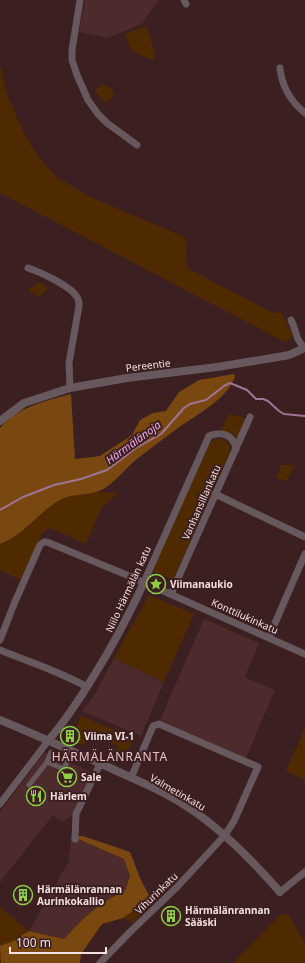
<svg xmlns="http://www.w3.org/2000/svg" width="305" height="963" font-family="'Noto Sans',sans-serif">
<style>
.built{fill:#4d2a2b}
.green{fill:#4f2a00}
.forest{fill:#794710}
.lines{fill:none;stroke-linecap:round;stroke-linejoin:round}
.stream{stroke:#9e7594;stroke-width:2}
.pedestrian{stroke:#67585d;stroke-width:5}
.minor{stroke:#67585d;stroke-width:7}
.tertiary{stroke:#67585d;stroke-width:8}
.labels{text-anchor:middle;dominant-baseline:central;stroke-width:4;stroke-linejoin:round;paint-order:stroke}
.street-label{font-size:10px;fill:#f3dfdf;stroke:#3c1f20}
.poi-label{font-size:10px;font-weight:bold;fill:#f3dfdf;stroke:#3c1f20;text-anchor:start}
.water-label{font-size:11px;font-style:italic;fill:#f6a9ec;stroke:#3c1f20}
.quarter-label{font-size:12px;letter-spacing:1px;fill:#ebc3c4;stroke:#3c1f20}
</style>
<rect width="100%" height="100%" fill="#3c1f20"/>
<path class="built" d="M85 0H158L142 24 107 38 79 32Z
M204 619 259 643 245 677 275 690 246 758 160 720Z
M114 658 164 682 141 736 82 711 95 694Z
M45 752 92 772 73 815 62 822 53 815 0 882V812Z
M71 836 124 859 130 876 125 891 115 895 78 924 64 939 29 931 69 861Z"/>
<path class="green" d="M146 26 155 53 154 60 142 56 131 50 125 34Z
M0 65 7 94 20 125 34 150 46 166 57 177 90 197 185 237 187 268 273 313 281 312 293 336 285 342 0 193Z
M103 84 112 89 114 96 105 103 95 91Z
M38 282 42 283 48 289 38 298 33 293H29V290Z
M229 414 243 417 245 419 238 437 221 430Z
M215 439C225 438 230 442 230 452L173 580 152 571 210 443Z
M281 465H294L287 482 276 477Z
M95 492 119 493 102 507 86 544 50 528 43 532 21 580 0 570V544C24 536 38 512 59 500 70 494 83 494 95 492Z
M149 595 194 614 164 682 114 658Z
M81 716 133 738 123 762 113 758 118 746 89 734 84 746 74 742 79 730 76 728Z
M305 728V780L286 771Z
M130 876 152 901 133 923 123 918 102 924 81 954 80 963H1L0 962V907L29 931 64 939C81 920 101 900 125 891Z
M281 914 289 915 305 943V963H233Z"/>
<path class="forest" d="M234 374 235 376C229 398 196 415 178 428 164 438 150 449 137 459 127 467 115 482 105 488 91 497 72 492 58 501 38 513 23 536 0 544V428C17 407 46 401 71 394L75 459 100 456 132 435 140 420 153 413 166 411 179 392 199 380Z
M71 836H83L130 852 140 878 152 901 142 904 123 918 102 924 81 954 80 963H1L0 946 13 941 29 931 64 939C81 920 102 900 125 891L130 876 124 859Z"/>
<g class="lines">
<path class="stream" d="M0 510 23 497 54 485 81 479 107 470 136 448 161 434 184 408 190 404 206 400 224 386 230 383 247 390 256 399H263L268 401 279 411 284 414 305 416"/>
<path class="pedestrian" d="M47 762 64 769 68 759
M29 785 47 762 51 752"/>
<path class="minor" d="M80 0 72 50V60L77 75 88 100 98 114 107 123 137 145
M184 0 186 4
M280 68C282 87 290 101 305 113
M28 268C40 272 71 286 77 297 79 300 79 302 79 306L69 363 70 388
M291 320C297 331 295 340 305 348
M215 494 305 537
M144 582 209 436C220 431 234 434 236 449
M171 594 250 417
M269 637 305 554
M0 640 14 604 40 545 44 542H47L134 578 305 654
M0 650C29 662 59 671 87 687
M0 804 48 741
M75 839 76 814 100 764
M280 892 305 872
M100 963 130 932 178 886 225 835 234 821 258 767 159 724 153 726 131 778"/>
<path class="tertiary" d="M0 421 24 403 70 388 127 378 217 367 278 357 289 355 305 348
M0 720C36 735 72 751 108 767 136 780 164 791 189 808 224 831 253 861 280 892
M48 741C71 714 89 684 107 654 120 631 133 607 144 582"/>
</g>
<defs>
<g id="sight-ring" transform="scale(1)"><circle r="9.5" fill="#3c1f20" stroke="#8cce45" stroke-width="1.5"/><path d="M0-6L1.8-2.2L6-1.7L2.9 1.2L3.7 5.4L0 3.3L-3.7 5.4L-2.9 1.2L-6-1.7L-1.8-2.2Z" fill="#8cce45"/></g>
<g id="building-ring" transform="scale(1)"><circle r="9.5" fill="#3c1f20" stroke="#8cce45" stroke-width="1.5"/><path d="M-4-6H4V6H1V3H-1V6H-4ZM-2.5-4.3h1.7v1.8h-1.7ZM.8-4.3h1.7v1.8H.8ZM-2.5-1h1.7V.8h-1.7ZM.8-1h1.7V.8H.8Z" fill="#8cce45"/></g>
<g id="supermarket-ring" transform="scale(1)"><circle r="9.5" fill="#3c1f20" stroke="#8cce45" stroke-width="1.5"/><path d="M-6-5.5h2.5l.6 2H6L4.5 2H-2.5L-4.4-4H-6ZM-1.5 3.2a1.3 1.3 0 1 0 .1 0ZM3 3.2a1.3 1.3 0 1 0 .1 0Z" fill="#8cce45"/></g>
<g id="restaurant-ring" transform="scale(1)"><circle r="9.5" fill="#3c1f20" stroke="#8cce45" stroke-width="1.5"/><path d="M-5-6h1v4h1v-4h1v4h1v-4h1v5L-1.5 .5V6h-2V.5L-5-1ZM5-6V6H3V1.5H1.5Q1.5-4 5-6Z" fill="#8cce45"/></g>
</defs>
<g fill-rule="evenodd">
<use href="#sight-ring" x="156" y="584"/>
<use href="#building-ring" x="70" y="736"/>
<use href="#supermarket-ring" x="67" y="777"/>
<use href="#restaurant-ring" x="36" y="796"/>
<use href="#building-ring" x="23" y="895"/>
<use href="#building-ring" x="171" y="916"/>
</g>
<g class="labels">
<g class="street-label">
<text transform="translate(148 365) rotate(-7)">Pereentie</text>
<text transform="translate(201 502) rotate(-66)">Vanhansillankatu</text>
<text transform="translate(128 589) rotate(-65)">Niilo Härmälän katu</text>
<text transform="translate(245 616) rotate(24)">Konttilukinkatu</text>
<text transform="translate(178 792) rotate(30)">Valmetinkatu</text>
<text transform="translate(156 893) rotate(-44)">Vihurinkatu</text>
</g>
<g class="poi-label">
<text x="170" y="584">Viimanaukio</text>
<text x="84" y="736">Viima VI-1</text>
<text x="81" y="777">Sale</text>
<text x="50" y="796">Härlem</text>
<text x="37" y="889">Härmälänrannan<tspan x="37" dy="12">Aurinkokallio</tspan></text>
<text x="185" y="910">Härmälänrannan<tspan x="185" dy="12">Sääski</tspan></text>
</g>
<g class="water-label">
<text transform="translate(133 442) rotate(-36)">Härmälänoja</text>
</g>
<g class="quarter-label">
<text x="110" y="756">HÄRMÄLÄNRANTA</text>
</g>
</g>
<path d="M10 947v6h96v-6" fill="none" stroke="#f3dfdf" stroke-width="2"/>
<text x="16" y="947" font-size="12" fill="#f3dfdf" stroke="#3c1f20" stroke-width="3" paint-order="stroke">100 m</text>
</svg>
